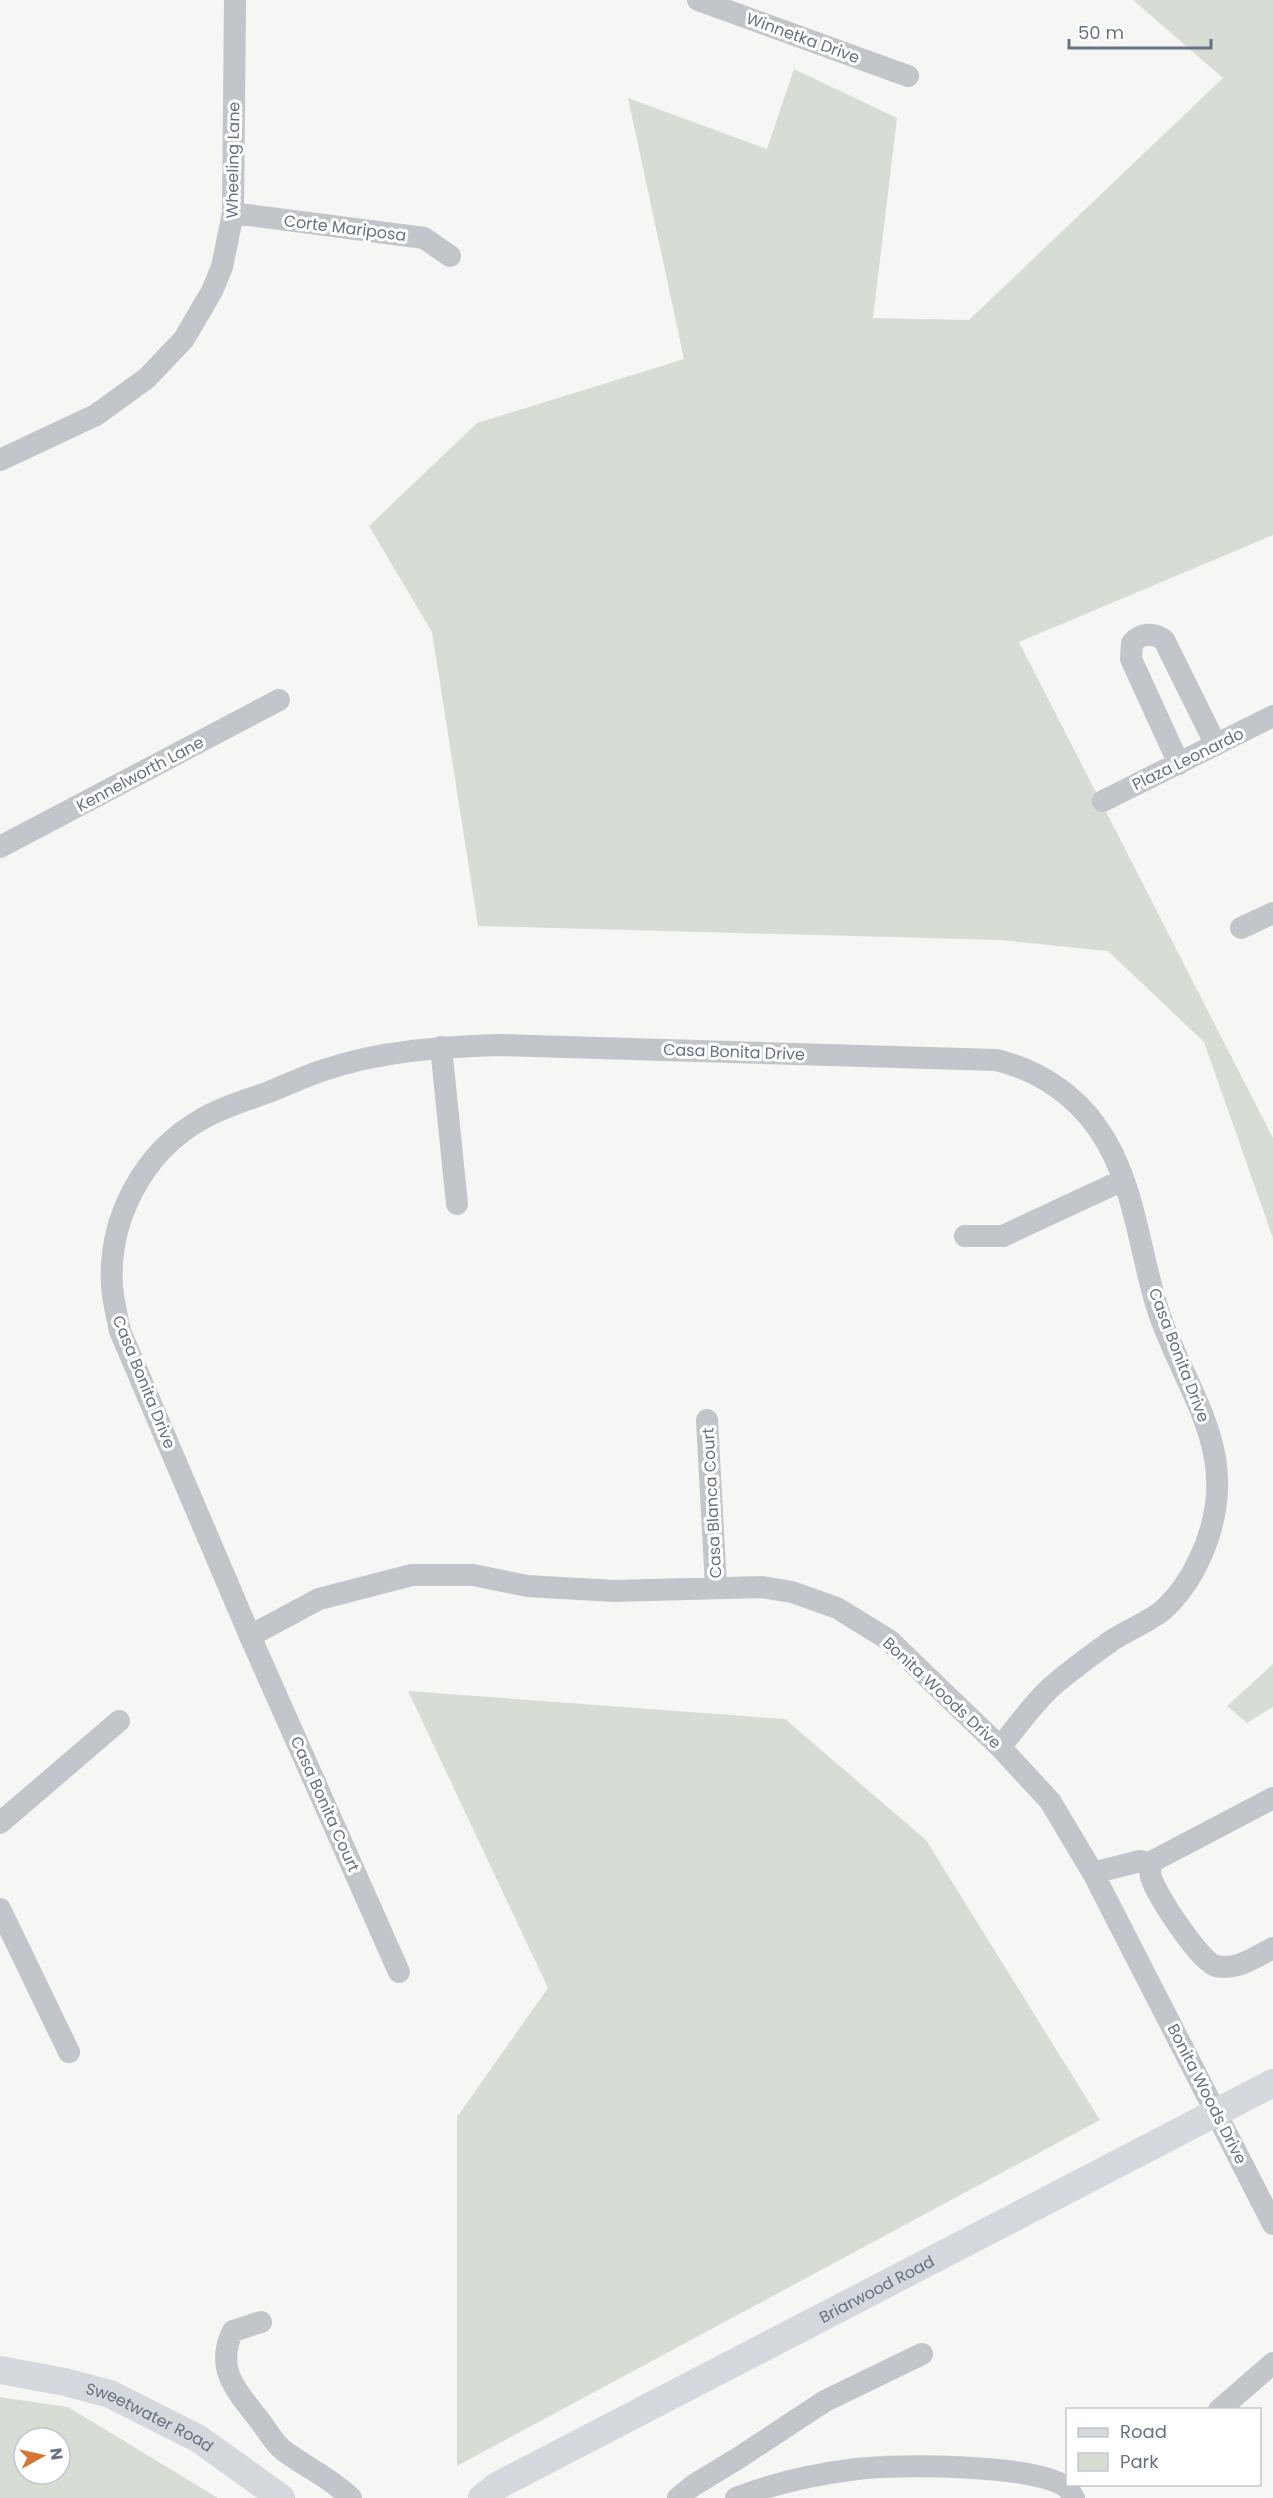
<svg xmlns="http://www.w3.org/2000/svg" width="1273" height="2498" font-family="Poppins,sans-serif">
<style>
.green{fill:#d7ddd5;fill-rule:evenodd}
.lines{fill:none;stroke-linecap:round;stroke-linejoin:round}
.minor{stroke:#c2c5c9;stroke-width:22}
.major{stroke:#d5d8dc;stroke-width:28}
.labels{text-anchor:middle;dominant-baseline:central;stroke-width:6;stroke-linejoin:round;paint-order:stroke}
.street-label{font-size:16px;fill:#687282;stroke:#fff}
</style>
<rect width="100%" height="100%" fill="#f6f7f4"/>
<path class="green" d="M1133 0H1273V535L1019 642 1273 1138V1238L1204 1042 1108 951 1000 940 478 926 432 632 369 526 477 423 684 359 628 98 767 149 794 69 897 118 873 318 969 320 1223 78Z
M1273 1664V1707L1247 1723 1227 1706Z
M408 1691 785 1719 926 1840 1100 2120 457 2466V2117L548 1988Z
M0 2397 68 2407 218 2498H0ZM24 2438H60V2474H24Z"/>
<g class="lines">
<path class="minor" d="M698 0 908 76
M233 213 424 238 450 256
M0 460 96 415 147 378 184 339 212 291 222 267 233 213 235 0
M1179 764 1131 659 1132 643C1141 633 1153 632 1164 640L1216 745
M1103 801 1273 716
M0 847 279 700
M1241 928 1273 913
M441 1047 457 1204
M965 1236H1003L1123 1180
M707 1420 716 1587
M250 1636 319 1599 412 1575H473L527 1586 614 1591 762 1587 792 1592 837 1608 889 1640 1000 1747 1050 1801 1093 1873 1273 2224
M1273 1798 1155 1860 1150 1866C1150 1871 1150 1876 1152 1880 1159 1898 1200 1962 1216 1966 1237 1971 1255 1957 1273 1948
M0 1823 119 1721
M1093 1873 1140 1861 1152 1864
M0 1909 69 2052
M399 1972 250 1636 120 1331C117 1316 113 1301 112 1286 108 1219 143 1152 202 1119 222 1107 247 1100 269 1092 287 1085 305 1076 324 1070 380 1051 440 1047 499 1045L996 1060C1038 1070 1075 1094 1099 1130 1135 1182 1139 1251 1158 1310 1174 1360 1206 1407 1215 1458 1221 1493 1214 1529 1199 1560 1191 1578 1177 1598 1162 1611 1147 1623 1127 1630 1111 1641 1093 1654 1074 1668 1057 1682 1035 1700 1018 1726 1000 1747
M261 2322 233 2331C214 2369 237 2391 260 2421 267 2430 274 2443 283 2450 305 2467 331 2478 351 2498
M1219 2410 1273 2363
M678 2498 694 2485 740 2457 825 2401 922 2354
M736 2498C774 2483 816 2474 857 2469 897 2464 1035 2464 1066 2487 1069 2489 1072 2495 1074 2498"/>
<g class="major">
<path id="s1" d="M0 2370 65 2382 110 2394 199 2439 281 2498"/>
<path id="s2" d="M482 2498 497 2486 1273 2083"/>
</g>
</g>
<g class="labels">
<g class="street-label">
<text transform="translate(803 38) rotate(20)">Winnetka Drive</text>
<text transform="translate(233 160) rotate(-89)">Wheeling Lane</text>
<text transform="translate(345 228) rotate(7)">Corte Mariposa</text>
<text transform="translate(1188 759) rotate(-26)">Plaza Leonardo</text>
<text transform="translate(140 774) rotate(-28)">Kennelworth Lane</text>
<text transform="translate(734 1052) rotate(2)">Casa Bonita Drive</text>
<text transform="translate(1179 1355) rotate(69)">Casa Bonita Drive</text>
<text transform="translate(144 1382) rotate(68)">Casa Bonita Drive</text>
<text transform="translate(712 1503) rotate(-93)">Casa Blanca Court</text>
<text transform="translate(942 1693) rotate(43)">Bonita Woods Drive</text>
<text transform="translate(325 1804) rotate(66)">Casa Bonita Court</text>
<text transform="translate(1207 2094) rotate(63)">Bonita Woods Drive</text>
<text stroke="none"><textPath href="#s2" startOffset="447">Briarwood Road</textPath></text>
<text stroke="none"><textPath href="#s1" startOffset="158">Sweetwater Road</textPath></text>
</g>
</g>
<rect x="1066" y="2408" width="195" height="78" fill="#ffffff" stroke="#c3c7cd" stroke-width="1.5"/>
<rect x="1078" y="2428" width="30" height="9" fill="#d5d8dc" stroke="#c3c7cd" stroke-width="1.5"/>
<text x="1120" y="2438" font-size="18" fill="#687282">Road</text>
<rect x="1078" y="2453" width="30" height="18" fill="#d7ddd5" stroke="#c3c7cd" stroke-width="1.5"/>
<text x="1120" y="2468" font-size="18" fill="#687282">Park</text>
<g transform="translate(42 2456) rotate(82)"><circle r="28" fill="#ffffff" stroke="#c3c7cd" stroke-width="1.5"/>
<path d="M0-4.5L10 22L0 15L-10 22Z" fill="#d57635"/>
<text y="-9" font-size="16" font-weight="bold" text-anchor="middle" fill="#687282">N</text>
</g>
<path d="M1069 39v9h142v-9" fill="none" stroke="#687282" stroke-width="3"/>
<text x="1078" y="39" font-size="18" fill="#687282" stroke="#ffffff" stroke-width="4.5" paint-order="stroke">50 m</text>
</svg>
